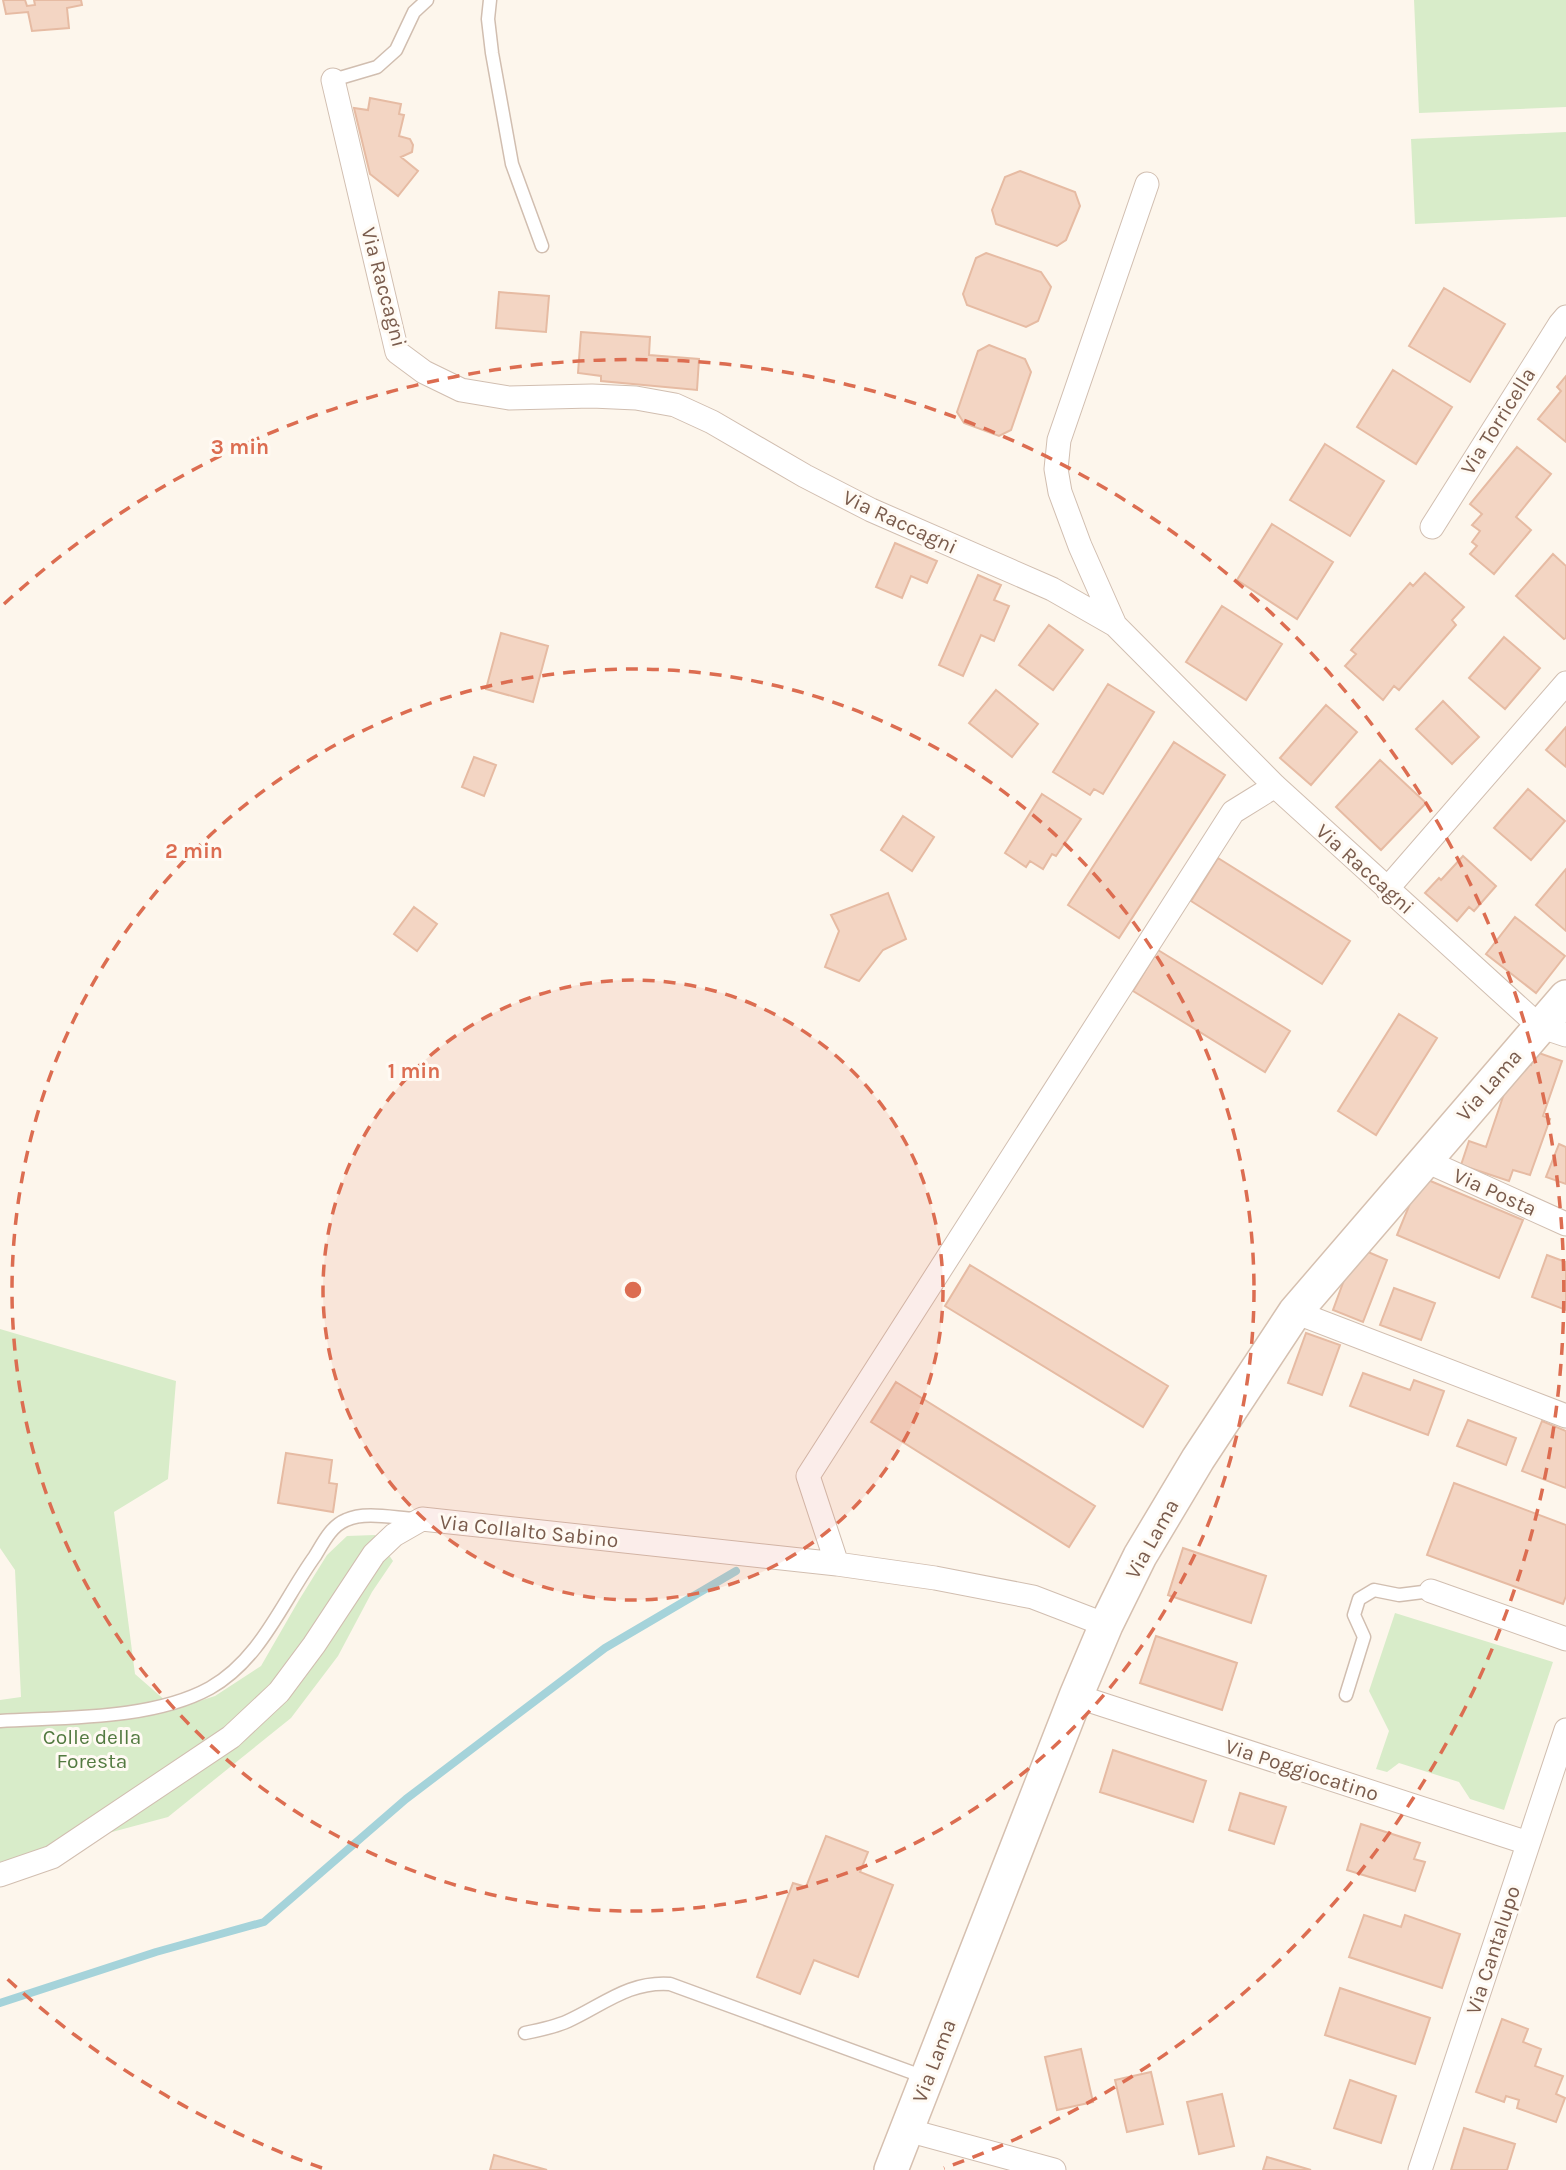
<svg xmlns="http://www.w3.org/2000/svg" width="1566" height="2170" font-family="Karla,sans-serif">
<style>
.green{fill:#d8ecc9}
.lines{fill:none;stroke-linecap:round;stroke-linejoin:round}
.stream{stroke:#a5d3da;stroke-width:8}
.building{fill:#f3d5c3;stroke:#e6bba3;stroke-width:2}
.lane-casing{stroke:#d1beb0;stroke-width:15}
.street-casing{stroke:#d1beb0;stroke-width:25}
.secondary-casing{stroke:#d6c0b0;stroke-width:36}
.lane{stroke:#fff;stroke-width:12}
.street{stroke:#fff;stroke-width:23}
.secondary{stroke:#fff;stroke-width:33}
.ring{fill:none;stroke:#dc6d51;stroke-width:3.5;stroke-dasharray:12 9}
.labels{text-anchor:middle;dominant-baseline:central;stroke-width:6;stroke-linejoin:round;paint-order:stroke}
.street-label{font-size:21px;fill:#7a5c4d;stroke:#fffaf3}
.park-label{font-size:21px;fill:#537a41;stroke:#fffaf3}
.centre{fill:#dc6d51;stroke:#fffaf3;stroke-width:3.5}
.ring-label{font-size:21px;text-anchor:middle;font-weight:bold;fill:#dc6d51;stroke:#fffaf3;stroke-width:6;stroke-linejoin:round;paint-order:stroke}
</style>
<rect width="100%" height="100%" fill="#fdf6ec"/>
<path class="green" d="M1414 0H1566V107L1419 113Z
M1566 132V217L1415 224 1411 139Z
M0 1329 176 1381 168 1479 114 1512 135 1674 175 1709 215 1696 261 1666 299 1600 327 1555 347 1536 375 1535 393 1561 372 1592 338 1656 291 1718 168 1817 0 1862V1700L21 1697 15 1570 0 1548Z
M1395 1613 1553 1662 1504 1810 1470 1799 1459 1782 1399 1763 1387 1772 1376 1769 1389 1731 1369 1691Z"/>
<g class="lines">
<path class="stream" d="M0 2003 156 1952 264 1922 406 1799 605 1648 736 1571"/>
</g>
<path class="building" d="M3 0H25L27 6 35 5 34 0H81L82 5 67 8 69 28 32 31 28 12 6 14Z
M370 98 401 104 399 114 404 115 399 136 410 139 413 145 412 152 401 157 418 171 398 196 370 174 354 108 368 110Z
M1020 171 1075 192 1080 206 1066 240 1057 246 996 224 992 210 1005 177Z
M986 253 1041 272 1051 287 1038 321 1026 327 967 305 963 294 976 258Z
M1444 288 1505 324 1470 382 1409 346Z
M499 292 549 296 546 332 496 328Z
M581 332 650 337 649 355 699 359 697 390 601 381V376L578 373Z
M989 345 1025 359 1031 372 1011 430 999 436 964 423 957 412 978 351Z
M1393 370 1452 407 1416 464 1357 427Z
M1566 376V442L1538 419 1561 391 1557 387Z
M1325 444 1384 481 1350 536 1290 500Z
M1517 447 1551 474 1516 517 1531 530 1494 574 1470 554 1477 546 1472 542 1480 531 1472 525 1482 514 1470 504Z
M1272 524 1333 562 1297 619 1237 580Z
M895 543 937 561 927 583 911 576 902 598 876 587Z
M1553 554 1566 566V638L1564 639 1516 596Z
M1425 573 1464 607 1452 620 1456 625 1399 690 1394 686 1383 700 1345 666 1356 654 1351 650 1410 583 1413 586Z
M978 575 1001 585 994 600 1009 606 994 641 981 635 963 676 939 665Z
M1222 606 1282 644 1246 700 1186 662Z
M1049 625 1083 650 1053 690 1019 665Z
M501 633 548 646 533 702 486 689Z
M1504 637 1540 668 1505 709 1469 678Z
M1108 684 1154 712 1103 794 1094 789 1090 795 1053 772Z
M996 690 1038 724 1012 757 969 723Z
M1443 701 1479 737 1452 764 1416 729Z
M1326 705 1357 732 1311 785 1280 758Z
M1566 727V767L1546 750Z
M1174 742 1225 775 1119 938 1068 905Z
M474 757 496 765 484 796 462 787Z
M1380 760 1426 803 1381 850 1336 807Z
M1528 789 1565 821 1531 860 1494 828Z
M1042 794 1081 819 1056 856 1052 854 1043 869 1030 861 1026 867 1005 853Z
M903 816 934 837 912 871 881 850Z
M1463 856 1496 886 1474 911 1469 907 1457 921 1425 893 1439 878 1441 880Z
M1218 858 1350 941 1322 984 1191 901Z
M1566 869V931L1536 905Z
M888 893 906 939 883 950 859 981 825 967 839 931 831 915Z
M414 907 437 924 417 951 394 934Z
M1515 917 1565 956 1536 993 1486 954Z
M1158 950 1290 1031 1265 1072 1133 991Z
M1399 1014 1437 1038 1376 1135 1338 1111Z
M1536 1052 1562 1061 1543 1116 1550 1119 1530 1175 1513 1170 1509 1181 1461 1165 1469 1141 1486 1147 1508 1082 1521 1062 1531 1065Z
M1559 1144 1566 1147V1184L1546 1177Z
M1421 1177 1523 1220 1499 1278 1397 1235Z
M1368 1252 1387 1260 1363 1322 1333 1310 1347 1272Z
M1547 1255 1566 1262V1310L1532 1297Z
M970 1265 1168 1386 1143 1427 945 1306Z
M1394 1288 1435 1303 1421 1340 1380 1325Z
M1306 1333 1340 1345 1322 1395 1288 1383Z
M1363 1373 1410 1390 1414 1380 1444 1391 1428 1435 1350 1406Z
M896 1382 1095 1506 1069 1547 871 1422Z
M1468 1420 1516 1438 1506 1465 1457 1446Z
M1542 1421 1566 1431V1488L1522 1471Z
M286 1453 332 1460 329 1483 337 1484 333 1512 278 1503Z
M1454 1483 1566 1525V1596L1563 1604 1427 1555Z
M1183 1548 1266 1576 1251 1623 1168 1595Z
M1156 1636 1237 1663 1222 1710 1140 1683Z
M1113 1750 1206 1781 1193 1822 1100 1792Z
M1240 1793 1286 1807 1274 1844 1229 1830Z
M1361 1824 1420 1843 1414 1859 1425 1862 1415 1891 1347 1870Z
M826 1836 868 1852 860 1872 893 1885 858 1977 814 1960 800 1994 757 1977 793 1883 806 1887Z
M1364 1915 1401 1927 1405 1915 1460 1934 1442 1988 1349 1957Z
M1340 1988 1430 2018 1415 2064 1325 2035Z
M1502 2019 1528 2029 1523 2042 1541 2049 1535 2066 1563 2076 1556 2094 1565 2098 1556 2122 1517 2108 1519 2100 1506 2096 1504 2102 1476 2092Z
M1081 2049 1093 2102 1057 2110 1045 2057Z
M1151 2072 1163 2124 1127 2132 1115 2080Z
M1350 2080 1396 2096 1381 2143 1334 2128Z
M1222 2094 1234 2146 1199 2154 1187 2102Z
M1464 2128 1515 2144 1507 2170H1451Z
M494 2155 547 2170H490Z
M1267 2157 1311 2170H1263Z"/>
<g class="lines">
<g class="lane-casing">
<path id="lane" d="M490 0 488 19 492 53 512 164 542 246
M333 80 377 67 396 50 414 12 427 0
M1346 1695 1364 1637 1354 1615 1359 1599 1374 1590 1399 1595 1431 1591
M0 1721C65 1717 152 1720 210 1688 261 1659 282 1602 315 1556 323 1543 331 1526 346 1520 365 1511 394 1518 415 1519
M525 2033C540 2030 555 2027 568 2021 603 2005 629 1981 670 1984L927 2078"/>
</g>
<g class="street-casing">
<path id="street" d="M333 80 397 352 424 372 461 390 509 398 592 396 636 398 675 405 712 422 805 476 871 510 1052 589 1115 625 1275 786 1539 1026 1566 1035
M1432 527 1560 324 1566 317
M1115 625 1080 546 1060 492 1056 469 1059 440 1147 184
M1387 889 1566 683
M1424 1160 1566 1224
M1295 1312 1566 1416
M837 1564 808 1476 1233 812 1275 786
M1431 1591 1566 1639
M1076 1696 1528 1843
M0 1875 52 1857 231 1737 279 1692 314 1645 374 1554 394 1535 422 1519 837 1564 935 1578 1033 1597 1106 1625
M907 2130 1054 2170
M1420 2170 1566 1730"/>
</g>
<g class="secondary-casing">
<path id="secondary" d="M891 2170 1076 1696 1106 1625 1140 1556 1198 1459 1295 1312 1566 997"/>
</g>
<use href="#lane" class="lane"/>
<use href="#street" class="street"/>
<use href="#secondary" class="secondary"/>
</g>
<circle cx="633" cy="1290" r="310" fill="#dc6d51" fill-opacity=".12"/>
<g class="ring">
<circle cx="633" cy="1290" r="310"/>
<circle cx="633" cy="1290" r="621"/>
<path d="M322 2168A931 931 0 0 1 4 1976M4 604A931 931 0 1 1 944 2168"/>
</g>
<g class="labels">
<g class="street-label">
<text transform="translate(384 287) rotate(75)">Via Raccagni</text>
<text transform="translate(1498 421) rotate(-58)">Via Torricella</text>
<text transform="translate(900 522) rotate(25)">Via Raccagni</text>
<text transform="translate(1365 869) rotate(42)">Via Raccagni</text>
<text transform="translate(1489 1085) rotate(-49)">Via Lama</text>
<text transform="translate(1495 1192) rotate(24)">Via Posta</text>
<text transform="translate(529 1531) rotate(6)">Via Collalto Sabino</text>
<text transform="translate(1152 1539) rotate(-61)">Via Lama</text>
<text transform="translate(1302 1770) rotate(18)">Via Poggiocatino</text>
<text transform="translate(1493 1950) rotate(-72)">Via Cantalupo</text>
<text transform="translate(934 2061) rotate(-69)">Via Lama</text>
</g>
<g class="park-label">
<text x="92" y="1737">Colle della<tspan x="92" dy="24">Foresta</tspan></text>
</g>
</g>
<circle cx="633" cy="1290" r="10" class="centre"/>
<g class="ring-label">
<text x="240" y="454">3 min</text>
<text x="194" y="858">2 min</text>
<text x="414" y="1078">1 min</text>
</g>
</svg>
